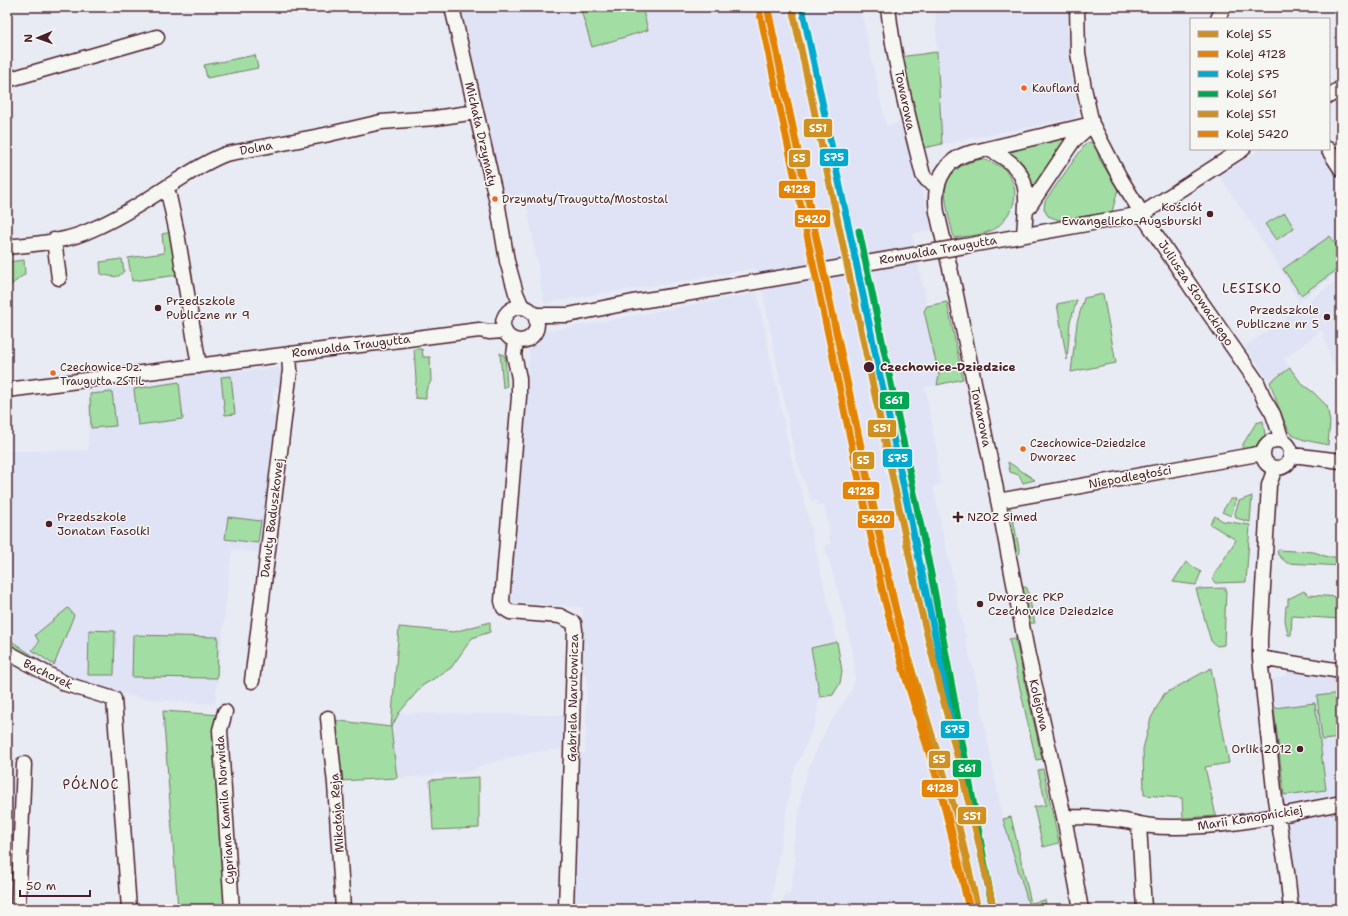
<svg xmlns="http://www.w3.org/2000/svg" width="1348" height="916" font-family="'Shantell Sans',sans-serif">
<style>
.built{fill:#dfe3f5}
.green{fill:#a2dda3;stroke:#767e67}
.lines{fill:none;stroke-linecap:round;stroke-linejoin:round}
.minor-casing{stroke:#4a1f2b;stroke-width:17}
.minor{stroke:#f6f6f2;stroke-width:14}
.minor-bridge-casing{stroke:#4a1f2b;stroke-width:17;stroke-linecap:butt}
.minor-bridge{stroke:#f6f6f2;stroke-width:14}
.rail-1-casing{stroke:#f6f6f2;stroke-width:10}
.rail-2-casing{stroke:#f6f6f2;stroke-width:10}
.rail-3-casing{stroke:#f6f6f2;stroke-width:10}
.rail-4-casing{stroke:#f6f6f2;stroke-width:10}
.rail-5-casing{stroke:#f6f6f2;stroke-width:10}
.rail-6-casing{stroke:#f6f6f2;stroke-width:10}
.rail-1{stroke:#cf9222;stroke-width:7}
.rail-2{stroke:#e48306;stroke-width:7}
.rail-3{stroke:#00a9ce;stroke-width:7}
.rail-4{stroke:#00a651;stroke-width:7}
.rail-5{stroke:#cf9222;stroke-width:7}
.rail-6{stroke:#e48306;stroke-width:7}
.bus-dot{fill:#f26522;stroke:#f6f6f2;stroke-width:1.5}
.poi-dot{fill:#4a1f2b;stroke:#f6f6f2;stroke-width:1.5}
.labels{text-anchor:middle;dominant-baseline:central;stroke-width:3;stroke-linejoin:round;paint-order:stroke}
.bus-label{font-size:11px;fill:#4a1f2b;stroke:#f6f6f2;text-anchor:start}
.street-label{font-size:12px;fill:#4a1f2b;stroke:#f6f6f2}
.poi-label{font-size:12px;fill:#4a1f2b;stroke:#f6f6f2;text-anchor:start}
.stop-label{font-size:12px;font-weight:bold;fill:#4a1f2b;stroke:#f6f6f2;text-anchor:start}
.neighbourhood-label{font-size:13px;letter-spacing:1px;fill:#4a1f2b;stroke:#f6f6f2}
.line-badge{stroke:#f6f6f2;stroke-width:1.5}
.badge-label{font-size:11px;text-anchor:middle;font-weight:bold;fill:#fff}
</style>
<rect width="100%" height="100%" fill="#e8ebf4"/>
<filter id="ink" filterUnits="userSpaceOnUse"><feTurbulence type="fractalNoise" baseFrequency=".025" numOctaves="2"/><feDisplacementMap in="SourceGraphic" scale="8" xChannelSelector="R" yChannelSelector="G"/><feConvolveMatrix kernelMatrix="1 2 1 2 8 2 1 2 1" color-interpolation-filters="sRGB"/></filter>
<g filter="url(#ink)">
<path class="built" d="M462 7H580L592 47 648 30 642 7H860L886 125 903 122 912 133 931 230 912 234 927 306 924 311 939 375 937 385 925 387 938 457 936 458 941 484 933 486 972 667 973 666 1003 819 1030 909H782L784 896 790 893 796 858 794 856 795 849 793 847 804 782 810 764 826 729 851 691 855 679 854 659 842 605 825 548 824 545 831 544 829 535 830 534 824 504 817 505 816 500 811 501 795 456 764 298 755 268 695 279 544 303 525 193 502 198 479 84Z
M935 7H1068L1067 29 1070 68 1078 108 1074 118 942 144Z
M1262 149H1320L1341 183V270L1299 302 1280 268 1219 175Z
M1341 277V373L1336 374 1322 330 1284 359 1290 368 1270 382 1245 347Z
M757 293 791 456 805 503 837 642 811 648 820 697 815 723 792 777 770 909H574L579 753H585L587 674H581L583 607 511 602 530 345 538 333Z
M285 368 283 388 274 387 270 413 279 414 262 553 232 550 215 704 153 700 87 687 48 666 7 638V451L88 450 89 392 180 381 189 375 206 373Z
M1287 671 1341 677V794L1289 803 1283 801 1269 679 1286 676Z
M399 713 564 715V749L536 752 501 760 478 767 472 772 397 778 391 728Z
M1341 811V909H1298L1285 824 1288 820Z"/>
<path class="green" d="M580 7H642L648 30 592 47Z
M937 52 942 144 919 149 899 57Z
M255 55 258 68 207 78 204 65Z
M1068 136 1032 191C1025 172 1023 162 1005 149Z
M1091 142 1097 150 1100 160 1118 189 1112 212 1059 220 1048 216 1044 209 1045 201 1084 146 1087 143Z
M983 159C990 162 999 164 1005 170 1018 184 1018 203 1006 217 1002 223 997 229 990 231 979 236 965 236 954 238 951 226 943 197 946 185 951 169 967 161 983 159Z
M1285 213 1294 228 1276 240 1265 224Z
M172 232 179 275 132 281 128 258 164 253 162 234Z
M1330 236 1341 253V267L1301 295 1283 269Z
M122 259 124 271C118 280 110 276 101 274L100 262Z
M24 260 25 274 7 288V262Z
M1103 294 1116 363 1071 372 1077 323 1084 298Z
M1077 300 1070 322 1067 360 1057 304Z
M947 302 963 379 937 385 939 375 924 311 927 306Z
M414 349H422L423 357H430L431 381 426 391V399L415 398 416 380Z
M500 353 505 356 507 386 503 388Z
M1290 368 1302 384 1313 392 1327 406 1330 422 1328 445C1317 442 1300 441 1292 434 1283 425 1275 395 1270 382Z
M231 376 235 414 225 415 221 377Z
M179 382 183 419 138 425 134 389Z
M112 392 116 426 91 428 90 394Z
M1263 421 1265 435 1260 445 1243 450V444L1256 423Z
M1008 462 1035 480 1023 483 1019 475 1010 472Z
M1252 496 1250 522 1236 518 1235 513 1239 501Z
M1230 499H1236L1231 516 1222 512Z
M1010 505 1020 553 1015 556 1006 511Z
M1215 516 1223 521 1250 525 1246 582 1215 583 1213 580 1214 575 1236 540 1210 524Z
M228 517 261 521 258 543 225 539Z
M1277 550 1314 552 1328 557H1341V566L1287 563 1278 555Z
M1186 562 1201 572 1196 585 1173 582Z
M1025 587 1027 588 1035 623H1029L1020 588Z
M1226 588 1224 645 1217 646 1211 641 1196 589Z
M1304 591 1308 595 1341 597V619L1292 616 1291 635H1288L1285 620 1286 606H1288V599Z
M68 608 74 615 54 665 32 650 39 642 35 635Z
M490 622V632L472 638 451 668 422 686 399 713 391 728 397 778 339 781 332 720 391 727 399 627 454 632Z
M89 630 115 631 114 675H88Z
M133 635 218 637 217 678 132 677Z
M7 638 48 666 87 687 14 652 7 644Z
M1015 638 1042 759 1036 760 1009 639Z
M837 642 842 671 840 683 833 695 820 697 811 648Z
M1211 668 1229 763 1205 767 1216 816 1183 818 1182 798 1144 795 1143 749 1151 718 1164 694Z
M1341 693V738L1322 740 1317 696Z
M1315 703 1326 790 1284 795 1274 708Z
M163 711 222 715 226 909H178Z
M1043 769 1059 843 1043 847 1034 807 1046 805 1038 770Z
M479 777V828L433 830 430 780Z
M1011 817 1031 903 1045 900 1047 909H1030L1003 819Z"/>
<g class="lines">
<g class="minor-casing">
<path id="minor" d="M452 7 498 207 507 261 516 293 522 307
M888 7C894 64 909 119 923 175L927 180 937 186
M1077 7 1078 53 1084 88 1092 124 1119 176 1142 214 1197 296 1257 382 1264 399 1273 414 1282 440
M1218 19 1223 7
M7 80 157 37
M1329 96 1341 88
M988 149C1033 169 1027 192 1024 234
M1328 149 1341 169
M167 187 177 233 199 366
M1026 211 1073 141 1092 124
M54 240 59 278
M965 246 1142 214 1243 149
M7 247C35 244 67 242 93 229 119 218 144 202 167 187 187 175 204 162 226 154L325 135 381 122 435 118 476 112
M503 324a17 17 0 1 1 34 0a17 17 0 1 1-34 0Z
M534 315H568L633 302 685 294
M516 341 514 355 519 378V397L502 601 504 608 510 612 560 616 574 623 575 630 566 909
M7 390 479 330 489 332 504 331
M1263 454a14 14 0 1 1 28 0a14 14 0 1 1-28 0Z
M1292 455 1341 461
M1275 468 1269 485 1260 639V658L1275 799 1287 872 1291 909
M998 501 1263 453
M7 652 66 684 114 699 129 909
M1260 658 1341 671
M252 681 290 370 289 354
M225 712 220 730 232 909
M328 718 335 784 343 909
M1064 817C1084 817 1111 818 1131 822 1145 826 1154 827 1170 827 1228 828 1284 814 1341 803
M1139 825 1144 909
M18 909 24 764
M1081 909 1064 817 1027 651 993 474 955 290 937 212C933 187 941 163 966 154L1092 124"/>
</g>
<use href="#minor" class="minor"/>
<g class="minor-bridge-casing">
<path id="minor-bridge" d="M685 294 965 246"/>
</g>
<use href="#minor-bridge" class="minor-bridge"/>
<g class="rail-1-casing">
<path id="rail-1" d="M767 7 892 596 911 667 955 810 978 909"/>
</g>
<g class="rail-2-casing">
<path id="rail-2" d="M759 9 884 598 903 669 947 812 970 909"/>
</g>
<g class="rail-3-casing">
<path id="rail-3" d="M802 7 993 909"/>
</g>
<g class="rail-4-casing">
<path id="rail-4" d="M859 231 932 579 993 909"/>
</g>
<g class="rail-5-casing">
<path id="rail-5" d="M792 7 920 606 979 844 993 907"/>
</g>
<g class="rail-6-casing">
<path id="rail-6" d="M768 10 896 611 955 850 969 909"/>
</g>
<use href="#rail-1" class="rail-1"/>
<use href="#rail-2" class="rail-2"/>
<use href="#rail-3" class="rail-3"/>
<use href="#rail-4" class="rail-4"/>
<use href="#rail-5" class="rail-5"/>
<use href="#rail-6" class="rail-6"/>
</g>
</g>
<g class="bus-dot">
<circle cx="1024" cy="88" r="3.5"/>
<circle cx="495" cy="199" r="3.5"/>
<circle cx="53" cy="373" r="3.5"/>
<circle cx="1023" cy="449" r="3.5"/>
</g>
<g class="poi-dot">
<circle cx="1210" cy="214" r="4"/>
<circle cx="158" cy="308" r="4"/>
<circle cx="1327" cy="317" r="4"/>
<circle cx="869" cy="367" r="6"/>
<path d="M956 511h4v4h4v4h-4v4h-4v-4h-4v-4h4z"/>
<circle cx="49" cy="524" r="4"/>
<circle cx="980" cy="604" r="4"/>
<circle cx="1300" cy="749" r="4"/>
</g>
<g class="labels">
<g class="bus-label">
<text x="1032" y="88">Kaufland</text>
<text x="502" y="199">Drzymały/Traugutta/Mostostal</text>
<text x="60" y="367">Czechowice-Dz.<tspan x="60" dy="14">Traugutta ZSTiL</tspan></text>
<text x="1030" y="443">Czechowice-Dziedzice<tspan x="1030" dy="14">Dworzec</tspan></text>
</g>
<g class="street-label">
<text transform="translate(905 100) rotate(78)">Towarowa</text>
<text transform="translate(481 134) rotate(77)">Michała Drzymały</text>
<text transform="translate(256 148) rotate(-11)">Dolna</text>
<text transform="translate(938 250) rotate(-10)">Romualda Traugutta</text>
<text transform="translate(1196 293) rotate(56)">Juliusza Słowackiego</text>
<text transform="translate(351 346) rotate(-7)">Romualda Traugutta</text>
<text transform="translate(981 417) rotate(78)">Towarowa</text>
<text transform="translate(1130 477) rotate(-10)">Niepodległości</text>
<text transform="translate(272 518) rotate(-83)">Danuty Baduszkowej</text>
<text transform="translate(48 674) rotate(26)">Bachorek</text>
<text transform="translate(573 698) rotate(-89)">Gabriela Narutowicza</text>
<text transform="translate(1039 705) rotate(77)">Kolejowa</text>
<text transform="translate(225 810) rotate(-94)">Cypriana Kamila Norwida</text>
<text transform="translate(337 813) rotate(-94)">Mikołaja Reja</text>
<text transform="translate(1250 818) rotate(-9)">Marii Konopnickiej</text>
</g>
<g class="poi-label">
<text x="1202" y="207" text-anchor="end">Kościół<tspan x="1202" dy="14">Ewangelicko-Augsburski</tspan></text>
<text x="166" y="301">Przedszkole<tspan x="166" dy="14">Publiczne nr 9</tspan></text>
<text x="1319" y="310" text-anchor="end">Przedszkole<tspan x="1319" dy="14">Publiczne nr 5</tspan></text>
<text x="57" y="517">Przedszkole<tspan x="57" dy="14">Jonatan Fasolki</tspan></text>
<text x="967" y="517">NZOZ Simed</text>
<text x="988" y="597">Dworzec PKP<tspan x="988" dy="14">Czechowice Dziedzice</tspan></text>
<text x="1292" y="749" text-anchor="end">Orlik 2012</text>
</g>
<g class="stop-label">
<text x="880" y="367">Czechowice-Dziedzice</text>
</g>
<g class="neighbourhood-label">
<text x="1252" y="288">LESISKO</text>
<text x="91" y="784">PÓŁNOC</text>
</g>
</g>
<g class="line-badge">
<rect x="803" y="118" width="30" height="20" rx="4" fill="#cf9222"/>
<rect x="819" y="148" width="30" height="19" rx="4" fill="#00a9ce"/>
<rect x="788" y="149" width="23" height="19" rx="4" fill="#cf9222"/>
<rect x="778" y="180" width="38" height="19" rx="4" fill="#e48306"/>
<rect x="794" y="209" width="37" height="19" rx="4" fill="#e48306"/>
<rect x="879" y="391" width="31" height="19" rx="4" fill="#00a651"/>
<rect x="867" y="419" width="30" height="19" rx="4" fill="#cf9222"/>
<rect x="882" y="448" width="31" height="20" rx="4" fill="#00a9ce"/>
<rect x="852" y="451" width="23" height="19" rx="4" fill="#cf9222"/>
<rect x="842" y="481" width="38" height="19" rx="4" fill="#e48306"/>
<rect x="857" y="510" width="38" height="19" rx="4" fill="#e48306"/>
<rect x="940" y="720" width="30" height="19" rx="4" fill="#00a9ce"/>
<rect x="928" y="750" width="23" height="19" rx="4" fill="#cf9222"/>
<rect x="952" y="759" width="30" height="19" rx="4" fill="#00a651"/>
<rect x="921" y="779" width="38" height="19" rx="4" fill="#e48306"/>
<rect x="957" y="806" width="30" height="19" rx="4" fill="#cf9222"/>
</g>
<g class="badge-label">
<text x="818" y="132">S51</text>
<text x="834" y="161">S75</text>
<text x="799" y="162">S5</text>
<text x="797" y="193">4128</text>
<text x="812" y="223">5420</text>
<text x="894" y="404">S61</text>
<text x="882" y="432">S51</text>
<text x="898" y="462">S75</text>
<text x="863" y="464">S5</text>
<text x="861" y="495">4128</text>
<text x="876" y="523">5420</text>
<text x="955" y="733">S75</text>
<text x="939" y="763">S5</text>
<text x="967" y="772">S61</text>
<text x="940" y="792">4128</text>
<text x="972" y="820">S51</text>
</g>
<rect width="1348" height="916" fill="none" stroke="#f6f6f2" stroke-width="24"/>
<rect x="12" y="12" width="1324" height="892" fill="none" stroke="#4a1f2b" stroke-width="1.5" filter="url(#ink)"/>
<rect x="1190" y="18" width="140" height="132" fill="#f6f6f2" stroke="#b1a0a2"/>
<rect x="1198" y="31" width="20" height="6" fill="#cf9222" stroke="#b1a0a2"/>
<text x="1226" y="38" font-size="12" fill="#4a1f2b">Kolej S5</text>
<rect x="1198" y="51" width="20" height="6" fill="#e48306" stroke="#b1a0a2"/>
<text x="1226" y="58" font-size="12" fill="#4a1f2b">Kolej 4128</text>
<rect x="1198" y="71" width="20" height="6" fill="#00a9ce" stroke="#b1a0a2"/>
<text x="1226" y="78" font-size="12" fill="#4a1f2b">Kolej S75</text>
<rect x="1198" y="91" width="20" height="6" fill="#00a651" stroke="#b1a0a2"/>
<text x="1226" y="98" font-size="12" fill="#4a1f2b">Kolej S61</text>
<rect x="1198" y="111" width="20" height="6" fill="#cf9222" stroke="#b1a0a2"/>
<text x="1226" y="118" font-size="12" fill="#4a1f2b">Kolej S51</text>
<rect x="1198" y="131" width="20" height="6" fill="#e48306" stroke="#b1a0a2"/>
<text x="1226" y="138" font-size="12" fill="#4a1f2b">Kolej 5420</text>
<g transform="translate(38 38) rotate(268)" stroke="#f6f6f2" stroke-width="3" paint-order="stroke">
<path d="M0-3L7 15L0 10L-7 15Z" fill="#4a1f2b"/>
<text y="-6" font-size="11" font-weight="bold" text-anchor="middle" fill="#4a1f2b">N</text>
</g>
<path d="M20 890v6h70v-6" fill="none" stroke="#4a1f2b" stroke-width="2"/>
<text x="26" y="890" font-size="12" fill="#4a1f2b" stroke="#f6f6f2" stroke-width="3" paint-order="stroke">50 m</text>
</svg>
